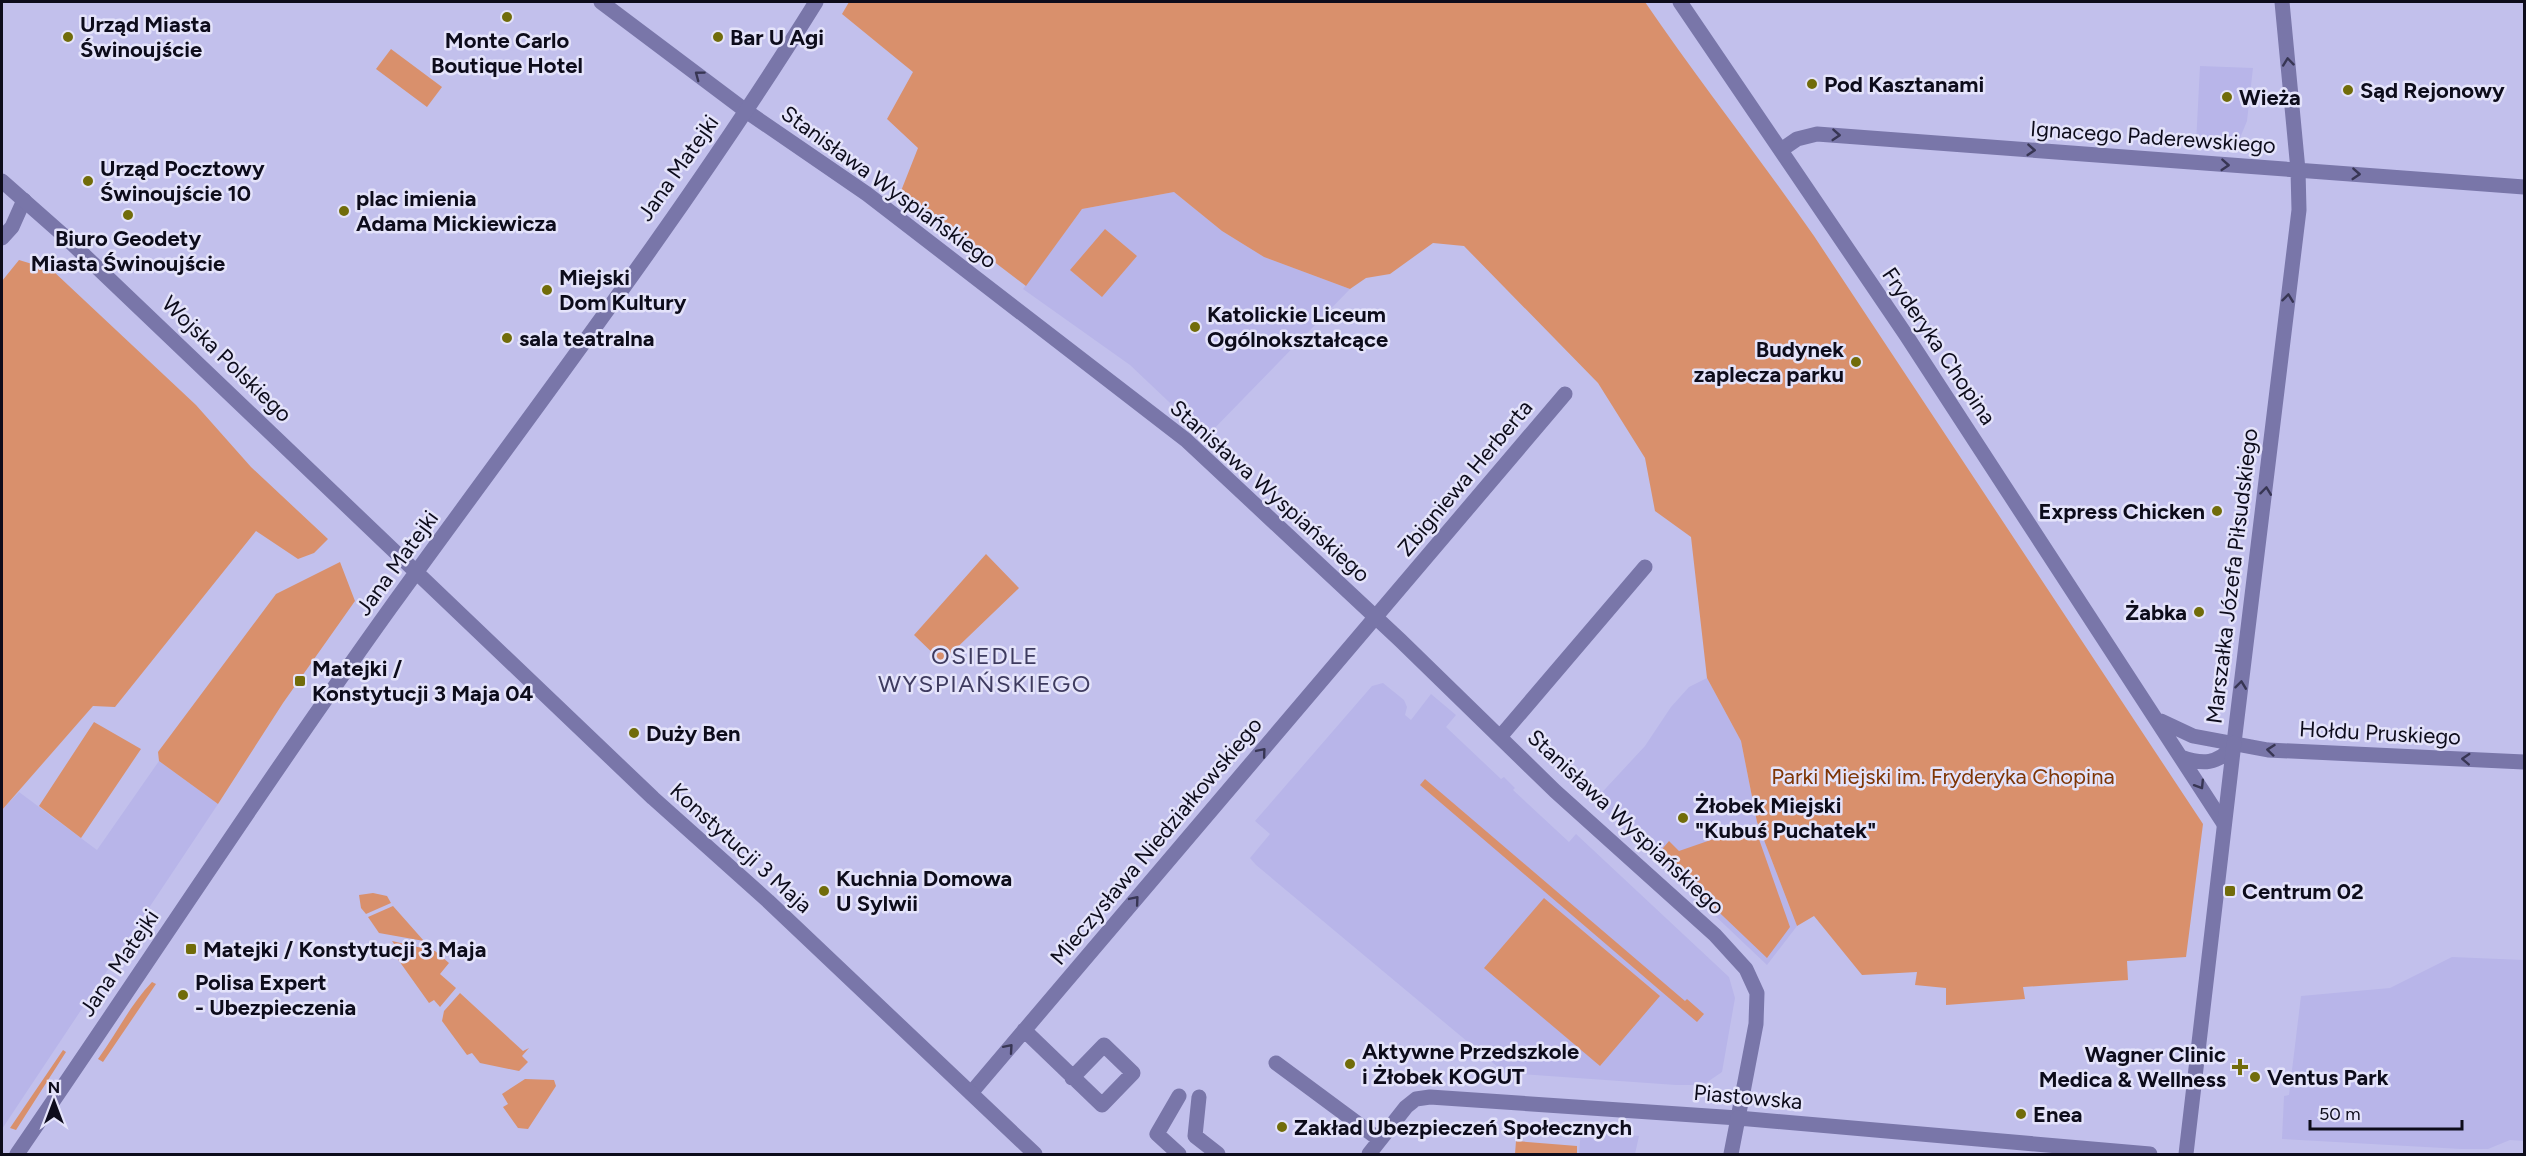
<svg xmlns="http://www.w3.org/2000/svg" width="2526" height="1156" font-family="Figtree,sans-serif">
<style>
.built{fill:#b8b5e9}
.green{fill:#d9906c}
.lines{fill:none;stroke-linecap:round;stroke-linejoin:round}
.minor{stroke:#7976a9;stroke-width:15}
.tertiary{stroke:#7976a9;stroke-width:15}
.oneway{stroke:#383654}
.poi-dot{fill:#716c0a;stroke:#e4e3fa;stroke-width:2}
.labels{text-anchor:middle;dominant-baseline:central;stroke-width:5;stroke-linejoin:round;paint-order:stroke}
.poi-label{font-size:22px;font-weight:bold;fill:#0d0c1b;stroke:#e4e3fa;text-anchor:start}
.street-label{font-size:22px;fill:#0d0c1b;stroke:#e4e3fa}
.park-label{font-size:22px;fill:#7d3404;stroke:#e4e3fa}
.neighbourhood-label{font-size:24px;letter-spacing:1.5px;fill:#3e3b5f;stroke:#e4e3fa}
</style>
<rect width="100%" height="100%" fill="#c2c0ec"/>
<path class="built" d="M2200 66 2253 68 2247 121 2240 138 2227 146 2196 144Z
M1174 192 1222 231 1264 257 1350 289 1206 437 1130 365 1023 289 1082 209Z
M1707 678 1741 741 1757 822 1797 926 1767 965 1594 801 1645 746 1671 707 1689 687Z
M1383 683 1404 700 1407 707 1405 715 1411 720 1431 694 1456 715 1446 727 1501 779 1504 777 1515 788 1513 790 1569 842 1576 834 1729 977 1735 998 1722 1072 1703 1085H1676L1505 1073 1256 865 1250 858 1270 834 1255 821 1372 686Z
M159 761 218 804 2 1129V810L19 792 97 850Z
M2452 957 2524 960V1141L2510 1140 2488 1149H2461L2282 1139 2284 1096 2289 1095 2301 996 2390 988Z
M1581 1130 1639 1136 1635 1154H1579Z"/>
<path class="green" d="M849 2H1645C1699 81 1759 157 1814 236L2203 824 2186 957 2127 961 2128 980 2023 987 2025 999 1946 1005V988L1915 985 1917 972 1862 975 1814 916 1797 926 1757 822 1741 741 1707 678 1691 537 1655 511 1645 458 1598 383 1464 246 1433 243 1390 274 1366 278 1350 289 1264 257 1222 231 1174 192 1082 209 1026 286 901 191 918 148 887 119 913 72 842 14Z
M391 49 442 87 427 107 376 69Z
M1105 229 1137 256 1102 297 1070 270Z
M19 260 52 270 196 405 251 467 328 539 314 553 298 559 256 531 115 707 93 706 2 810V281Z
M986 554 1019 588 942 662 914 635Z
M340 562 355 601 283 703 218 804 159 761 158 752 276 594Z
M94 722 141 749 81 838 39 806Z
M1425 779 1685 1001 1687 999 1704 1014 1697 1022 1420 785Z
M1754 825 1790 927 1767 958 1658 854 1669 841 1679 851Z
M373 893 387 896 391 903 366 914 361 908 359 895Z
M1544 898 1660 996 1600 1066 1484 968Z
M393 906 424 941 379 933 368 917Z
M392 941 435 951 449 963 440 974 456 988 440 1007 434 1000 429 1003 392 951 397 948Z
M152 982 156 984 103 1062 98 1059C117 1033 130 1005 152 982Z
M460 993 523 1051 529 1048 522 1056 528 1062 519 1071 480 1063 472 1053 467 1055 442 1021 444 1011Z
M63 1050 66 1052 16 1130 10 1128Z
M525 1079 554 1080 556 1086 528 1129 518 1128 503 1107 508 1104 502 1094Z
M1516 1141 1577 1146V1154H1515Z"/>
<g class="lines">
<path class="minor" d="M601 2 746 111 867 194 1186 440 1400 640 1555 791 1715 935 1746 969 1757 993 1756 1024 1738 1118 1430 1097 1416 1099 1406 1107 1369 1154
M1680 2 1906 335 2224 824
M1781 150 1797 139 1817 134 2524 187
M2 238 12 227 24 200
M2161 721 2193 736 2268 750 2524 762
M1500 737 1645 567
M2234 743 2299 210 2298 170 2282 2
M2181 757C2203 765 2217 764 2233 747
M1024 1030 1102 1105 1133 1073 1104 1045 1072 1078
M1276 1063 1380 1140
M971 1093 1565 394
M1199 1097 1195 1136 1218 1154
M1179 1154 1157 1134 1179 1096"/>
<path class="tertiary" d="M2 181 62 234 653 798 768 901 1035 1154
M17 1154C142 972 262 787 391 607 535 408 686 211 816 2
M1731 1154 1738 1118 2150 1154
M2186 1154 2234 743"/>
</g>
<defs><path id="oneway-chevron" d="M-2-3.5L2.5 0L-2 3.5" fill="none" stroke-width="1.6" stroke-linecap="round" stroke-linejoin="round" transform="scale(1.5)"/></defs>
<g class="oneway">
<use href="#oneway-chevron" transform="translate(2288 62) rotate(-96)"/>
<use href="#oneway-chevron" transform="translate(699 75) rotate(-143)"/>
<use href="#oneway-chevron" transform="translate(1836 135) rotate(4)"/>
<use href="#oneway-chevron" transform="translate(2031 150) rotate(4)"/>
<use href="#oneway-chevron" transform="translate(2225 165) rotate(4)"/>
<use href="#oneway-chevron" transform="translate(2356 174) rotate(4)"/>
<use href="#oneway-chevron" transform="translate(2288 298) rotate(-83)"/>
<use href="#oneway-chevron" transform="translate(2266 491) rotate(-83)"/>
<use href="#oneway-chevron" transform="translate(2241 685) rotate(-83)"/>
<use href="#oneway-chevron" transform="translate(2271 750) rotate(-174)"/>
<use href="#oneway-chevron" transform="translate(1262 752) rotate(-50)"/>
<use href="#oneway-chevron" transform="translate(2466 759) rotate(-177)"/>
<use href="#oneway-chevron" transform="translate(2200 785) rotate(58)"/>
<use href="#oneway-chevron" transform="translate(1135 900) rotate(-50)"/>
<use href="#oneway-chevron" transform="translate(1009 1048) rotate(-49)"/>
</g>
<g class="poi-dot">
<circle cx="507" cy="17" r="6"/>
<circle cx="68" cy="37" r="6"/>
<circle cx="718" cy="37" r="6"/>
<circle cx="1812" cy="84" r="6"/>
<circle cx="2348" cy="90" r="6"/>
<circle cx="2227" cy="97" r="6"/>
<circle cx="88" cy="181" r="6"/>
<circle cx="344" cy="211" r="6"/>
<circle cx="128" cy="215" r="6"/>
<circle cx="547" cy="290" r="6"/>
<circle cx="1195" cy="327" r="6"/>
<circle cx="507" cy="338" r="6"/>
<circle cx="1856" cy="362" r="6"/>
<circle cx="2217" cy="511" r="6"/>
<circle cx="2199" cy="612" r="6"/>
<rect x="294" y="675" width="12" height="12" rx="3"/>
<circle cx="634" cy="733" r="6"/>
<circle cx="1683" cy="818" r="6"/>
<circle cx="824" cy="891" r="6"/>
<rect x="2224" y="885" width="12" height="12" rx="3"/>
<rect x="185" y="943" width="12" height="12" rx="3"/>
<circle cx="183" cy="995" r="6"/>
<circle cx="1350" cy="1064" r="6"/>
<path d="M2237 1058h6v6h6v6h-6v6h-6v-6h-6v-6h6z"/>
<circle cx="2255" cy="1077" r="6"/>
<circle cx="2021" cy="1114" r="6"/>
<circle cx="1282" cy="1127" r="6"/>
</g>
<g class="labels">
<g class="poi-label">
<text x="80" y="24">Urząd Miasta<tspan x="80" dy="25">Świnoujście</tspan></text>
<text x="730" y="37">Bar U Agi</text>
<text x="507" y="40" text-anchor="middle">Monte Carlo<tspan x="507" dy="25">Boutique Hotel</tspan></text>
<text x="1824" y="84">Pod Kasztanami</text>
<text x="2360" y="90">Sąd Rejonowy</text>
<text x="2239" y="97">Wieża</text>
<text x="100" y="168">Urząd Pocztowy<tspan x="100" dy="25">Świnoujście 10</tspan></text>
<text x="356" y="198">plac imienia<tspan x="356" dy="25">Adama Mickiewicza</tspan></text>
<text x="128" y="238" text-anchor="middle">Biuro Geodety<tspan x="128" dy="25">Miasta Świnoujście</tspan></text>
<text x="559" y="277">Miejski<tspan x="559" dy="25">Dom Kultury</tspan></text>
<text x="1207" y="314">Katolickie Liceum<tspan x="1207" dy="25">Ogólnokształcące</tspan></text>
<text x="519" y="338">sala teatralna</text>
<text x="1844" y="349" text-anchor="end">Budynek<tspan x="1844" dy="25">zaplecza parku</tspan></text>
<text x="2205" y="511" text-anchor="end">Express Chicken</text>
<text x="2187" y="612" text-anchor="end">Żabka</text>
<text x="312" y="668">Matejki /<tspan x="312" dy="25">Konstytucji 3 Maja 04</tspan></text>
<text x="646" y="733">Duży Ben</text>
<text x="1695" y="805">Żłobek Miejski<tspan x="1695" dy="25">"Kubuś Puchatek"</tspan></text>
<text x="836" y="878">Kuchnia Domowa<tspan x="836" dy="25">U Sylwii</tspan></text>
<text x="2242" y="891">Centrum 02</text>
<text x="203" y="949">Matejki / Konstytucji 3 Maja</text>
<text x="195" y="982">Polisa Expert<tspan x="195" dy="25">- Ubezpieczenia</tspan></text>
<text x="1362" y="1051">Aktywne Przedszkole<tspan x="1362" dy="25">i Żłobek KOGUT</tspan></text>
<text x="2226" y="1054" text-anchor="end">Wagner Clinic<tspan x="2226" dy="25">Medica &amp; Wellness</tspan></text>
<text x="2267" y="1077">Ventus Park</text>
<text x="2033" y="1114">Enea</text>
<text x="1294" y="1127">Zakład Ubezpieczeń Społecznych</text>
</g>
<g class="street-label">
<text transform="translate(2153 137) rotate(4)">Ignacego Paderewskiego</text>
<text transform="translate(678 168) rotate(-55)">Jana Matejki</text>
<text transform="translate(889 187) rotate(36)">Stanisława Wyspiańskiego</text>
<text transform="translate(1939 346) rotate(56)">Fryderyka Chopina</text>
<text transform="translate(227 359) rotate(44)">Wojska Polskiego</text>
<text transform="translate(1465 478) rotate(-50)">Zbigniewa Herberta</text>
<text transform="translate(1270 491) rotate(42)">Stanisława Wyspiańskiego</text>
<text transform="translate(397 563) rotate(-54)">Jana Matejki</text>
<text transform="translate(2232 576) rotate(-83)">Marszałka Józefa Piłsudskiego</text>
<text transform="translate(2380 733) rotate(3)">Hołdu Pruskiego</text>
<text transform="translate(1626 822) rotate(43)">Stanisława Wyspiańskiego</text>
<text transform="translate(1156 841) rotate(-50)">Mieczysława Niedziałkowskiego</text>
<text transform="translate(741 848) rotate(42)">Konstytucji 3 Maja</text>
<text transform="translate(119 963) rotate(-56)">Jana Matejki</text>
<text transform="translate(1748 1097) rotate(5)">Piastowska</text>
</g>
<g class="park-label">
<text x="1943" y="776">Parki Miejski im. Fryderyka Chopina</text>
</g>
<g class="neighbourhood-label">
<text x="985" y="655">OSIEDLE<tspan x="985" dy="28">WYSPIAŃSKIEGO</tspan></text>
</g>
</g>
<rect width="2526" height="1156" fill="none" stroke="#0d0c1b" stroke-width="6"/>
<g transform="translate(54 1102)" stroke="#e4e3fa" stroke-width="4.5" paint-order="stroke">
<path d="M0-4.5L10 22L0 15L-10 22Z" fill="#0d0c1b"/>
<text y="-9" font-size="16" font-weight="bold" text-anchor="middle" fill="#0d0c1b">N</text>
</g>
<path d="M2310 1120v9h152v-9" fill="none" stroke="#0d0c1b" stroke-width="3"/>
<text x="2319" y="1120" font-size="18" fill="#0d0c1b" stroke="#e4e3fa" stroke-width="4.5" paint-order="stroke">50 m</text>
</svg>
